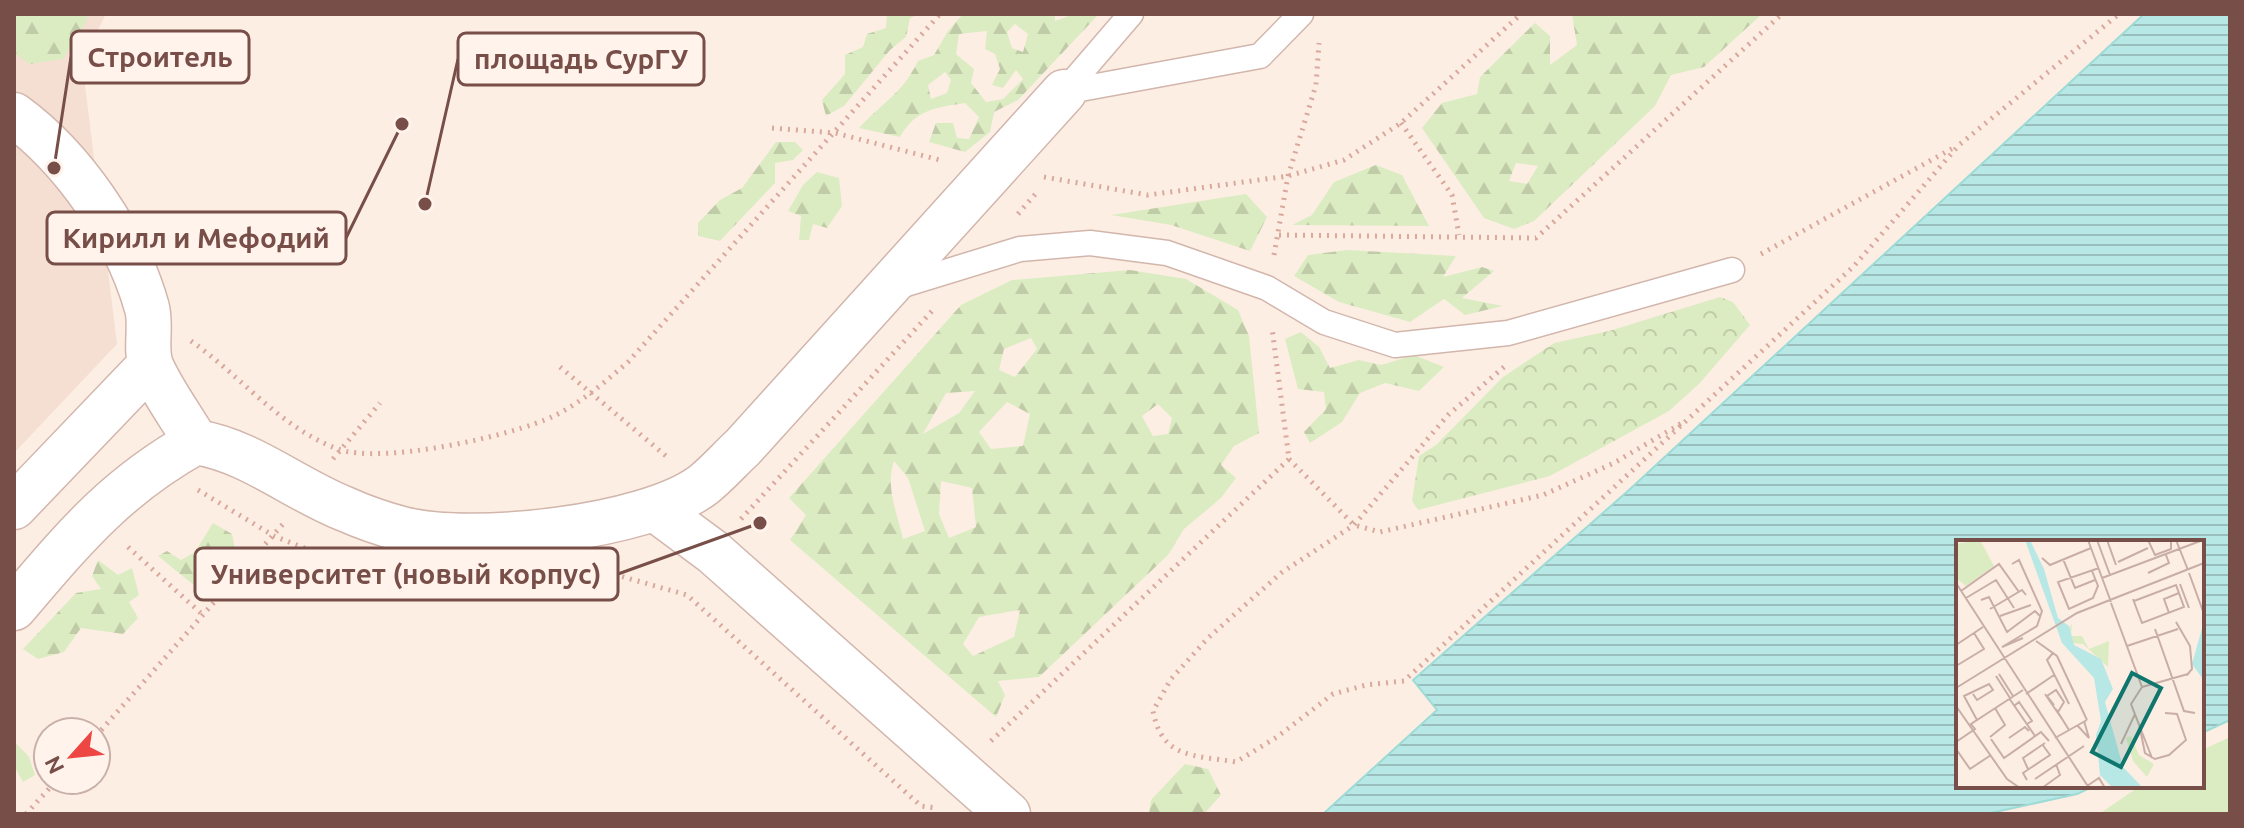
<svg xmlns="http://www.w3.org/2000/svg" width="2244" height="828" font-family="Ubuntu,sans-serif">
<style>
.residential{fill:#f5ded2}
.grass{fill:#dcecc2}
.forest{fill:url(#forest-firs);fill-rule:evenodd}
.park{fill:url(#park-crowns)}
.water{fill:url(#water-rules);stroke:#9ddbd7;stroke-width:2}
.lines{fill:none;stroke-linecap:round;stroke-linejoin:round}
.lane-casing{stroke:#d2b6ac;stroke-width:27}
.street-casing{stroke:#d2b6ac;stroke-width:47}
.path{stroke:#d9a89d;stroke-width:5;stroke-dasharray:2 6;stroke-linecap:butt}
.lane{stroke:#fff;stroke-width:24}
.street{stroke:#fff;stroke-width:44}
.inset-road{fill:none;stroke:#c8aea6;stroke-width:2}
.view{fill:#0f766e;fill-opacity:0.15;stroke:#0f766e;stroke-width:4}
.inset-edge{fill:none;stroke:#784f48;stroke-width:4}
.leader{fill:none;stroke:#784f48;stroke-width:3}
.callout-dot{fill:#784f48;stroke:#fff3ec;stroke-width:3}
.callout{fill:#fff3ec;stroke:#784f48;stroke-width:3}
.callout-label{font-size:28px;text-anchor:middle;font-weight:bold;fill:#784f48}
</style>
<defs>
<pattern id="forest-firs" width="22" height="20" patternUnits="userSpaceOnUse" patternTransform="scale(2)"><rect width="22" height="20" fill="#dcecc2"/><path d="M5 1l3.5 6h-7zM16 11l3.5 6h-7z" fill="#c0cca8"/></pattern>
<pattern id="park-crowns" width="20" height="18" patternUnits="userSpaceOnUse" patternTransform="scale(2)"><rect width="20" height="18" fill="#dcecc2"/><path d="M2 6a3 3 0 1 1 6 0M12 15a3 3 0 1 1 6 0" fill="none" stroke="#c0cca8"/></pattern>
<pattern id="water-rules" width="6" height="5" patternUnits="userSpaceOnUse" patternTransform="scale(2)"><rect width="6" height="5" fill="#b7e8e5"/><path d="M0 2.5h6" fill="none" stroke="#9abebc"/></pattern>
</defs>
<rect width="100%" height="100%" fill="#fdeee4"/>
<path class="residential" d="M14 14H106L82 61 117 344 14 453Z"/>
<path class="grass" d="M2230 737V814H2099L2140 786H2202V750Z"/>
<path class="forest" d="M14 14H87V20L63 59 30 64 14 53Z
M887 14H920L910 18 906 37 890 50 844 106 826 116 822 100 845 74V55L863 47 867 34 886 28Z
M963 14H1055V21L1074 14H1099L1018 100 994 112 990 132 965 152 929 142 936 123H953L957 138 969 139 979 117 965 103C935 108 916 109 900 137L859 128C883 102 902 94 918 61L934 55 948 31ZM1015 24 1028 34 1023 52 1012 48 1007 32ZM987 31 985 49 995 54 1000 69 992 85 1003 88 1016 70 1023 79 1003 99 986 102 971 83 974 69 956 54 959 34ZM945 72 951 80 947 93 931 99 928 85Z
M1572 14H1762L1704 67 1671 75 1655 106 1534 221 1514 229 1484 218 1422 128 1442 103 1477 94 1480 77 1535 23 1550 36V65L1577 45ZM1516 163 1538 166 1527 184 1509 181Z
M776 142H795L803 150 793 160 775 163V183L720 241 698 236V223L720 200 742 188Z
M1376 165 1402 175 1429 226 1292 225 1312 215 1334 182Z
M817 172 839 178 842 206 827 228 813 224 809 240H799L801 216 788 211 803 185Z
M1246 194 1267 217 1250 251 1171 225 1111 215Z
M1347 250 1456 256 1443 277 1482 267 1494 271 1462 298 1503 306 1465 315 1444 299 1410 322 1339 302 1294 276 1308 255Z
M1130 270 1186 279 1238 310 1249 336 1259 433 1234 446 1221 465 1236 478 1221 498 1184 529 1168 555 1039 677 998 681 1005 695 996 717 790 540 806 515 789 498 961 305 1012 280ZM1031 338 1037 349 1015 377 999 370 1004 349ZM975 391 959 413 923 434 946 393ZM1007 402 1030 414 1023 446 991 449 979 432ZM1158 404 1172 418 1168 434 1153 436 1142 416ZM894 461 908 478 925 531 903 539C897 512 885 487 894 461ZM941 481 972 488 976 527 949 538 939 514ZM1020 610 1014 637 973 656 963 644 979 617Z
M1301 332 1319 347 1330 368 1359 360 1381 365 1414 355 1444 367 1419 391 1385 383 1360 393 1342 422 1310 443 1304 432 1326 409 1324 392 1298 389 1285 339Z
M213 523 232 534 235 549 215 575 196 587 158 556 167 551 181 560 195 552Z
M98 560 118 575 132 568 139 595 129 602 138 618 123 634 81 628 64 652 38 659 23 649 76 593 101 589 92 576Z
M14 741 29 757 35 775 23 782 14 766Z
M1185 764 1208 769 1221 795 1204 814H1149L1151 800Z"/>
<path class="park" d="M1720 297 1733 302 1750 325 1699 384 1669 411 1550 476 1418 510 1412 501 1419 456 1436 445 1503 377 1554 343 1609 331Z"/>
<path class="water" d="M2144 14H2230V720L2202 733V542H1958V786H2094L2077 794 1986 814H1323L1437 710 1413 680 1629 490Z"/>
<g class="lines">
<g class="lane-casing">
<path id="lane" d="M1064 92 1260 56 1301 14
M1064 92 1131 14
M893 288 1020 249 1090 243 1167 253 1267 288 1324 322 1395 345 1508 333 1732 270"/>
</g>
<g class="street-casing">
<path id="street" d="M14 115C73 158 127 236 147 308 152 327 144 351 152 368 164 394 182 418 196 442
M196 442C251 451 294 489 345 509 363 517 383 524 402 529 471 547 646 528 703 485 717 474 730 459 743 447L1064 92
M14 507 150 365
M655 509 713 552 1008 814
M14 608C73 539 115 487 196 442"/>
</g>
<path class="path" d="M1401 123 1452 195 1459 235
M772 128 835 133 944 161
M1044 177 1148 195 1288 176 1344 160 1401 123 1521 14
M1018 214 1038 191
M1279 235 1536 238 1782 14
M1761 254 1955 147
M1274 255 1288 176 1316 85 1319 43
M191 341C240 375 280 428 338 449 381 465 512 436 554 416 582 402 605 382 628 362L940 14
M560 367 666 456
M1504 367 1448 415 1354 525 1281 573 1208 638 1171 679 1153 711C1162 759 1194 755 1236 762L1277 737 1333 694 1366 685 1404 681 1854 266 1959 145 2119 14
M333 459 380 403
M1289 459 1354 525 1380 532 1543 495 1614 463 1682 423
M198 490 274 536 398 585 493 592 553 580 620 576 687 595 921 806 936 808
M741 519 932 311
M128 547 204 616
M96 736 283 524
M991 741 1289 459 1272 328
M26 814 57 780"/>
<use href="#lane" class="lane"/>
<use href="#street" class="street"/>
</g>
<g transform="translate(1956 540)">
<rect width="248" height="248" fill="#fdeee4"/>
<path d="M116 83 115 96H126L133 109 153 101 152 127 127 104 117 103 112 91ZM175 196 183 215 198 224 191 237 177 221 170 198Z" fill="#dcecc2"/>
<path d="M24 0 38 26 10 46 0 38V4Z" fill="#dcecc2"/>
<path d="M69 0H74L88 29 102 78 113 86 118 105 145 119 157 149 149 162 167 227 187 248H157L144 235 140 195 145 181 138 138 106 103ZM248 81V157L246 138 236 124Z" fill="#b7e8e5"/>
<path class="inset-road" d="M132 0 155 62M141 0 154 35M151 0 160 25M192 0 199 15 215 9V0M220 0 232 30M86 18 94 25 135 8M107 19 119 48 139 40M162 22 192 8M56 24 63 20 86 71 81 86 46 107 67 98M136 31 142 46 137 58 113 69 102 42 143 28M192 33 213 23 210 15M233 33 248 74M146 38 247 0M0 43 133 248M224 44 233 68M5 51 43 24 63 52M10 58 40 40 58 68M177 59 186 83 228 67 220 45 178 61M25 60 33 57 51 92 79 71 84 76M155 63 186 147M34 69 66 50 70 55M213 73 208 59 223 53M44 76 75 65M220 82 234 106 236 129 231 135M199 89 228 171 239 173M80 101 101 116 131 180M0 105 27 87M171 106 222 89M97 113 91 120 113 164M0 126 28 109 18 93M43 134 57 156M40 136 54 158M186 147 175 164 196 218M186 147 232 134M0 148 121 73 248 23M17 154 21 160 37 150 33 144 8 156 21 180M70 154 98 135M89 154 106 179M53 158 79 196M98 165 91 156 100 150 108 162 102 172M0 166 51 239 64 248M58 166 63 162 76 181 71 184M100 169 113 190M183 184 189 213 199 219 213 215 230 200 221 174 209 173M121 185 133 198 128 181M34 197 49 185 39 168M53 198 69 187 73 191M99 198 131 180M35 199 48 218 85 192 93 201M0 202 19 189 15 184 67 150M165 204 179 174M0 209 14 229 35 215M72 229 67 218 89 203M79 239 128 206M71 240 67 233 94 215 86 204M131 246 143 238 149 248M86 248 104 235 100 224"/>
<path class="view" d="M176 133 205 148 165 227 136 212Z"/>
<rect width="248" height="248" class="inset-edge"/>
</g>
<path class="leader" d="M54 168L71 57M425 204L458 59M402 124L346 238M760 523L618 574"/>
<g class="callout-dot">
<circle cx="54" cy="168" r="8"/>
<circle cx="425" cy="204" r="8"/>
<circle cx="402" cy="124" r="8"/>
<circle cx="760" cy="523" r="8"/>
</g>
<g class="callout">
<rect x="71" y="31" width="178" height="52" rx="8"/>
<rect x="458" y="33" width="246" height="52" rx="8"/>
<rect x="47" y="212" width="299" height="52" rx="8"/>
<rect x="195" y="548" width="423" height="52" rx="8"/>
</g>
<g class="callout-label">
<text x="160" y="67">Строитель</text>
<text x="581" y="69">площадь СурГУ</text>
<text x="196" y="248">Кирилл и Мефодий</text>
<text x="406" y="584">Университет (новый корпус)</text>
</g>
<rect width="2244" height="828" fill="none" stroke="#784f48" stroke-width="32"/>
<g transform="translate(72 756) rotate(243)"><circle r="38" fill="#fff3ec" stroke="#c9b1aa" stroke-width="2"/>
<path d="M0-6L14 30L0 20L-14 30Z" fill="#ee4643"/>
<text y="-12" font-size="22" font-weight="bold" text-anchor="middle" fill="#784f48">N</text>
</g>
</svg>
